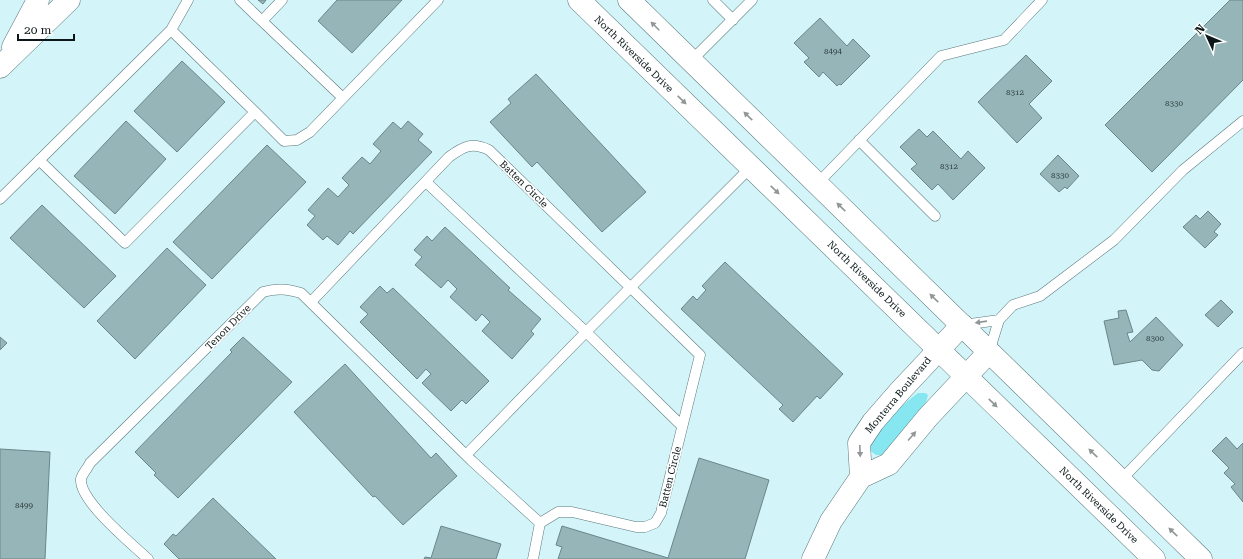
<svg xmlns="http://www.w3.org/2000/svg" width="1243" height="559" font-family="'Roboto Serif',serif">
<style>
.green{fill:#86e7f0}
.building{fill:#96b5b8;stroke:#69878a}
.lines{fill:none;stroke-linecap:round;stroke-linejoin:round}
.service-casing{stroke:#59777a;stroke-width:11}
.tertiary-casing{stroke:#59777a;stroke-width:23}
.secondary-casing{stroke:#59777a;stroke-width:23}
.primary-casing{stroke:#59777a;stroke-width:23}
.service{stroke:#fff;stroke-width:10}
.tertiary{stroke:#fff;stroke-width:22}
.secondary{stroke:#fff;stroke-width:22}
.primary{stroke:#fff;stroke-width:22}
.oneway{fill:#919697}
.labels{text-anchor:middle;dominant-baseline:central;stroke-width:3.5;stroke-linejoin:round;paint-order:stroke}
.number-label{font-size:8px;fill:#2d3e3f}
.street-label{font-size:10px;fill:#0a1617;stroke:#fff}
</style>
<rect width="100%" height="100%" fill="#d3f4f8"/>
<path class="green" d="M918 393H925L928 395 926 402 890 448 882 455H876L869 450C877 428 899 407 918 393Z"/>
<path class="building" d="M258 0H266L263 4Z
M337 0H402L352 53 318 21Z
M1230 0H1243V80L1152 172 1105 125Z
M820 18 847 46 853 39 870 56 841 85 839 84 837 86 823 72 819 77 804 62 809 58 794 43Z
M1026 55 1052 81 1029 104 1042 118 1017 143 978 102Z
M182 61 225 102 177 152 134 111Z
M536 74 646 192 602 232 537 162 532 167 490 122 511 103 508 99Z
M126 121 166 159 115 214 74 176Z
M408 121 423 134 418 140 432 152 353 234 350 231 338 245 327 236 323 240 307 225 315 216 308 210 328 188 338 197 349 185 342 178 362 157 370 164 381 151 373 144 393 122 401 129Z
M919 129 927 137 933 131 961 159 968 151 985 168 953 200 938 184 932 190 911 169 917 164 900 147Z
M267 145 306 182 212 279 173 242Z
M1058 155 1079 176 1067 189 1065 187 1059 192 1040 174Z
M42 205 116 276 84 308 10 238Z
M1208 211 1221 224 1214 232 1218 235 1205 248 1183 227 1196 215 1200 219Z
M445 227 510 288 508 290 541 319 531 331 534 334 512 359 482 331 490 322 482 314 476 321 450 297 457 289 448 280 441 288 415 265 422 257 414 250 427 236 432 241Z
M167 248 206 285 135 359 97 321Z
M725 262 843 374 820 399 817 396 793 422 779 409 783 405 681 309 693 296 697 300 706 290 702 286Z
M380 286 387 293 393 288 489 381 466 404 462 400 451 411 422 383 431 374 426 369 417 379 360 322 368 314 360 307Z
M1221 300 1233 312 1218 327 1205 315Z
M1126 310 1133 332 1127 333 1130 342 1156 317 1183 345 1159 371 1152 370 1142 360 1114 365 1104 321 1119 318 1118 311Z
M0 337 7 343 0 350Z
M243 337 292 382 178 498 154 475 156 473 135 452 232 352 230 350Z
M345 364 431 458 436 453 457 476 403 525 375 496 373 497 294 412Z
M1226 437 1237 449 1243 443V502L1231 487 1235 484 1224 473 1229 468 1212 451Z
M0 449 50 452 45 559H0Z
M699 458 769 480 745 559H558L562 547 556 545 562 526 668 558Z
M213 498 276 559H179L164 544 173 534 176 536Z
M441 526 501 544 496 559H424L425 557 431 558Z"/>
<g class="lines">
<g class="service-casing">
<path id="service" d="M240 0 262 21
M282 0 262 21 343 98
M713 0 733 20
M691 61 752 0
M255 112 284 141 297 140 310 132 438 0
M859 140 935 216
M39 160 125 243 255 112 171 30
M426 182 586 332 682 426
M817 184 941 56 1004 40 1042 0
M0 199 171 30 188 0
M311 302 449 157C464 146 472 142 489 150L700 355 661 513 655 523 645 527H636L572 512H558L540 523
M963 325 999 320
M989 352 999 320 1013 305 1040 296 1114 240 1183 170 1243 121
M466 455 586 332 751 167
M1121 480 1243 353
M148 559C132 544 79 501 81 479 82 474 88 468 90 463L263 292C277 288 287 289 301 293L472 461 540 523
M533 559 540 523"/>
</g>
<g class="tertiary-casing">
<path id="tertiary" d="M861 477 859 443 873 422 900 391 962 325
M813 559 831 521 861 477 889 464 928 417 989 352"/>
</g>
<g class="secondary-casing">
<path id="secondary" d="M579 0 1154 559
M629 0 1201 559"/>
</g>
<g class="primary-casing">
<path id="primary" d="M13 47 38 0
M0 67 69 0"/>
</g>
<use href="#service" class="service"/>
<use href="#tertiary" class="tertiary"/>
<use href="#secondary" class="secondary"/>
<use href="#primary" class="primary"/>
</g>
<defs><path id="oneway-solid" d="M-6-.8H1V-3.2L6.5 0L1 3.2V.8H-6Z"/></defs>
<g class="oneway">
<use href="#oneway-solid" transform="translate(655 26) rotate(-135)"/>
<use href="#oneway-solid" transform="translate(682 100) rotate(44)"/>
<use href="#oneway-solid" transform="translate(748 116) rotate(-136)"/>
<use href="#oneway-solid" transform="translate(775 190) rotate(44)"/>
<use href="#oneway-solid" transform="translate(841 207) rotate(-136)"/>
<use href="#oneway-solid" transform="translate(934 298) rotate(-136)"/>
<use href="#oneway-solid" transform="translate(981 322) rotate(172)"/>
<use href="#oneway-solid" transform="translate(993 403) rotate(44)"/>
<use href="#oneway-solid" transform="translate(912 436) rotate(-49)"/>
<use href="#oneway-solid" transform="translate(860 451) rotate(88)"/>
<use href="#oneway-solid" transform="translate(1093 453) rotate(-136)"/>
<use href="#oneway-solid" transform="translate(1173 532) rotate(-136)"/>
</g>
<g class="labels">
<g class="number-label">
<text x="833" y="51">8494</text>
<text x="1015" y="92">8312</text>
<text x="1174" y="103">8330</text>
<text x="949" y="166">8312</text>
<text x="1060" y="175">8330</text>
<text x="1155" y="338">8300</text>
<text x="24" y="505">8499</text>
</g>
<g class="street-label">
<text transform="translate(634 54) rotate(44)">North Riverside Drive</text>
<text transform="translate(524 184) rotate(44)">Batten Circle</text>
<text transform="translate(867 279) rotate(44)">North Riverside Drive</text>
<text transform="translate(228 327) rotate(-45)">Tenon Drive</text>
<text transform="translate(898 395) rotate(-50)">Monterra Boulevard</text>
<text transform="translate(670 477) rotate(-76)">Batten Circle</text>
<text transform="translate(1099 505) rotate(44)">North Riverside Drive</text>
</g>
</g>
<g transform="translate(1207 36) rotate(314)" stroke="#ffffff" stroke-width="3" paint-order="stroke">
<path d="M0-3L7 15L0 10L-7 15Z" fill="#0a1617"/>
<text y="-6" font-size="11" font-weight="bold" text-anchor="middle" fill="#0a1617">N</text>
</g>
<path d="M18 34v6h56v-6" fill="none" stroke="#0a1617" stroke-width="2"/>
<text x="24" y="34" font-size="12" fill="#0a1617" stroke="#ffffff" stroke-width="3" paint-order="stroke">20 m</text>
</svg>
